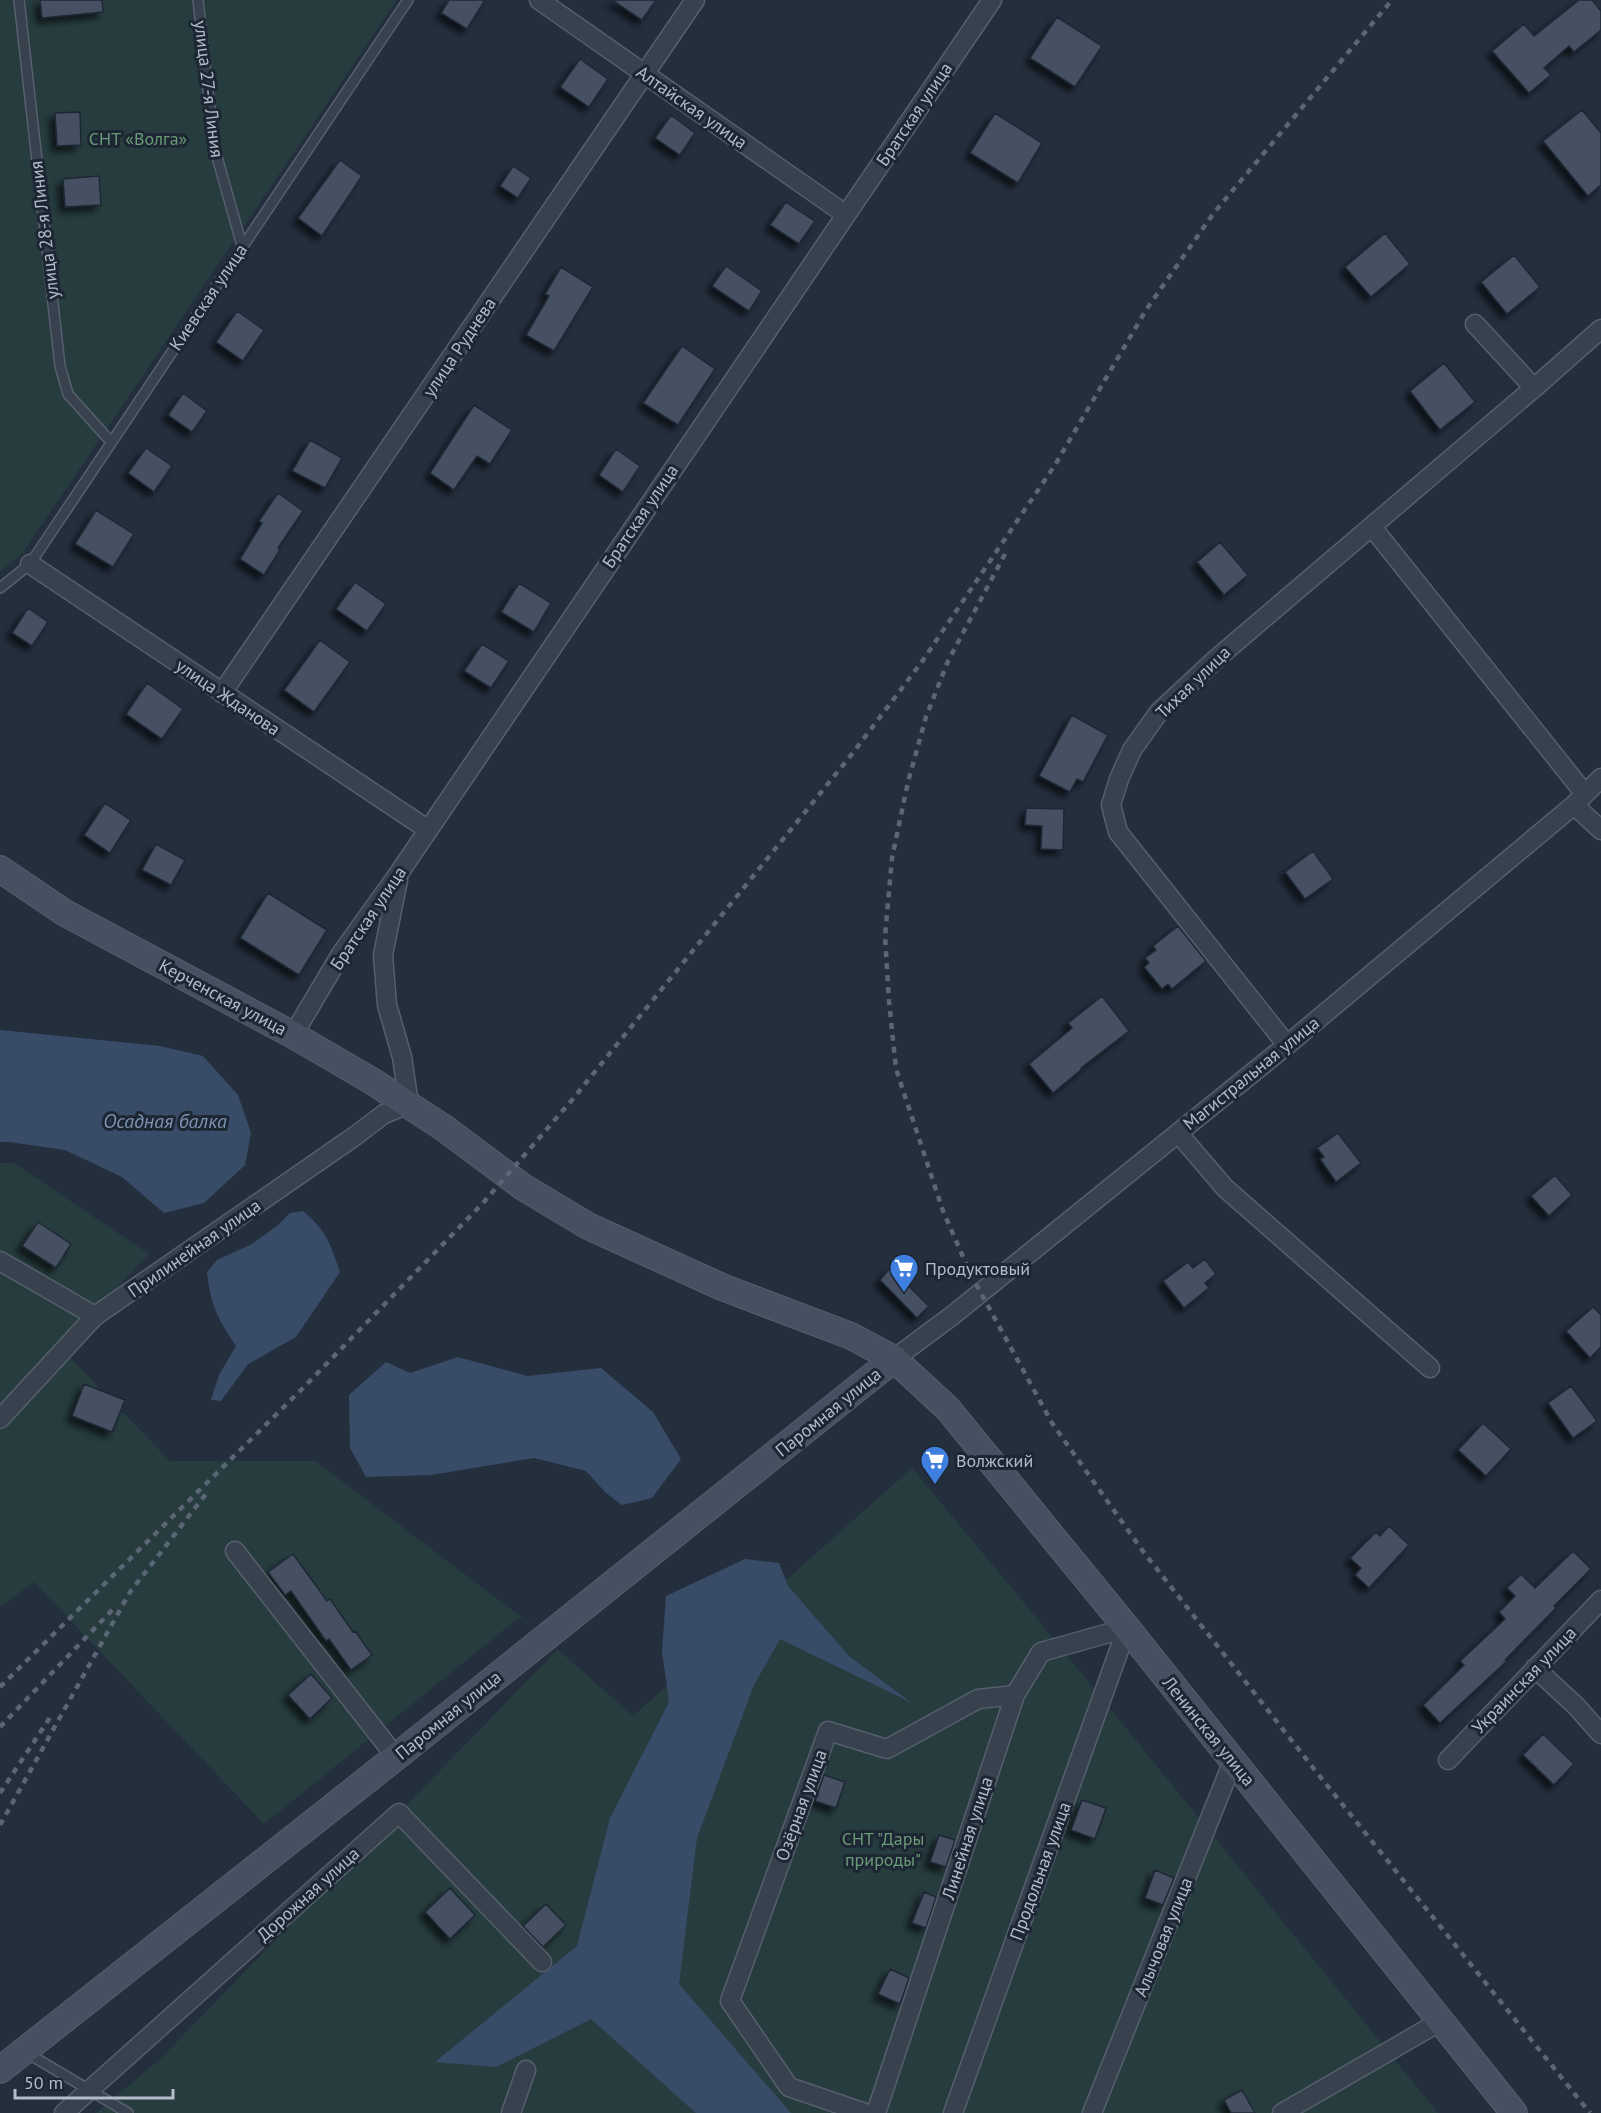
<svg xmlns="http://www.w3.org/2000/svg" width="1601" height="2113" font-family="'PT Sans',sans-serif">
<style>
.green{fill:#263c3f}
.water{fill:#394c67}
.building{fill:#455162;stroke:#1f2835;stroke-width:1.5;filter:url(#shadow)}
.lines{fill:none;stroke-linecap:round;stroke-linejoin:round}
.lane-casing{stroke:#565f6c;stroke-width:12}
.street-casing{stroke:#565f6c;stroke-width:21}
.secondary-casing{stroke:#565f6c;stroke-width:28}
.lane{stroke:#38414e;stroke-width:9}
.street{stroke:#38414e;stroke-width:18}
.secondary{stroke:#465061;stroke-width:26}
.rail{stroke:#5a6575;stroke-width:4.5;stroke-dasharray:6 6;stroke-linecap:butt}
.labels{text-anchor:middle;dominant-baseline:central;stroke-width:6;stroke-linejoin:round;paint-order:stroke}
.street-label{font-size:18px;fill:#b4bcc9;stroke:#1d2633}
.park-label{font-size:18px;fill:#6b9a76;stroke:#1d2633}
.poi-label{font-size:18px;fill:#b4bcc9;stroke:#1d2633;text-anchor:start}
.water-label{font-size:20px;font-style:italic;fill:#7c92b1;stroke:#1d2633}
</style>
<defs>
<filter id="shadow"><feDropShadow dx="-5.5" dy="5.5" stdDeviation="3" flood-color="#0009"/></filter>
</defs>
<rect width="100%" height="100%" fill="#242f3e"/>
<path class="green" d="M0 0H397L22 554 0 572Z
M0 1163H14L149 1254 60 1347 170 1461H315L520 1616 633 1716 912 1468 1040 1622 1438 2113H96L160 2059 557 1650 520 1617 264 1824 34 1582 0 1607Z"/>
<path class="water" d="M0 1030 160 1046 203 1056 238 1095 251 1133 245 1165 204 1203 164 1213 122 1177 65 1150 10 1142H0Z
M303 1211C327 1231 330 1243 340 1272L296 1337 248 1364 221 1401 211 1400 219 1375 236 1346C217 1317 211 1306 207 1272L217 1260 252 1244 277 1226 290 1213Z
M458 1357 527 1376 601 1368 653 1412 681 1459 652 1498 622 1505 606 1493 586 1471 534 1458 431 1475 366 1477 350 1448 349 1395 386 1362 410 1373Z
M745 1559 779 1563 788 1586 849 1656 912 1703 780 1639 754 1685 697 1838 679 1984 791 2113H696L591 2019 496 2067 435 2062 577 1946 610 1818 669 1702 662 1651 666 1596Z"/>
<path class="building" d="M40 0H102L103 12 42 18Z
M449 0H485L467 29 441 13Z
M612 0H656L642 20Z
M1579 0H1592L1601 11V30L1574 52 1569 46 1544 68 1551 75 1529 93 1492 51 1524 24 1534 36Z
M1057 17 1102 46 1075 87 1030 58Z
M580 59 608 79 589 107 560 87Z
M1582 110 1601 133V185L1588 196 1543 141Z
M80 112 81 145 57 146 55 113Z
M995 113 1042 143 1018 183 970 153Z
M671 115 695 133 680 155 655 138Z
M340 160 362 176 322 236 298 218Z
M513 166 531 178 518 198 500 186Z
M99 176 101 205 65 207 63 179Z
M786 202 815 221 799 244 770 225Z
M1385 233 1410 264 1371 297 1345 267Z
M1514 255 1540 287 1507 314 1481 282Z
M726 266 762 291 749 311 712 286Z
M561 267 593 287 554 351 526 335 549 296 545 294Z
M237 311 264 330 243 361 216 342Z
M682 346 715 369 678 425 643 403Z
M1444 363 1475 402 1440 430 1410 391Z
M183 393 207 411 192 432 168 415Z
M474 405 512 430 490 464 477 456 454 490 430 473Z
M310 440 342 458 325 488 292 471Z
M146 448 172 466 154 492 128 473Z
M616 449 640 466 623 492 599 475Z
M278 493 303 511 278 548 280 550 264 575 240 559 262 523 259 521Z
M96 510 134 534 113 567 75 544Z
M1220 542 1248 575 1224 595 1197 562Z
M355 582 386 604 367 631 336 609Z
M519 583 551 603 534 632 501 612Z
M28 608 48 622 32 646 12 633Z
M320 640 350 662 314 712 284 690Z
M482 644 509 661 491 688 464 671Z
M147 683 183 709 162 739 126 714Z
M1072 715 1108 735 1083 782 1077 779 1070 792 1039 776Z
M105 803 131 820 110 853 84 835Z
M1026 808 1064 809 1063 850 1041 849 1042 826 1025 825Z
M156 844 185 860 171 885 142 870Z
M1313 851 1333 879 1305 899 1285 872Z
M268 893 327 930 299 975 240 938Z
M1178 926 1206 961 1172 989 1168 984 1162 989 1144 967 1149 963 1145 958 1156 950 1153 946Z
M1102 996 1129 1031 1081 1068 1082 1069 1053 1093 1029 1064 1072 1028 1068 1023Z
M1338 1133 1361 1163 1336 1182 1320 1159 1324 1157 1317 1148Z
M1555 1175 1572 1195 1549 1216 1531 1196Z
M38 1222 71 1244 56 1268 22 1246Z
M1205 1259 1216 1274 1205 1283 1209 1288 1184 1308 1163 1281 1188 1262 1193 1268Z
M890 1268 929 1306 917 1318 880 1280Z
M1593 1307 1601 1315V1347L1590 1358 1566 1331Z
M84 1384 125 1400 112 1432 72 1416Z
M1571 1386 1597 1421 1573 1438 1548 1403Z
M1483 1423 1511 1449 1486 1476 1458 1450Z
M1389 1526 1409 1545 1369 1588 1355 1575 1361 1568 1350 1558 1376 1532 1380 1536Z
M1573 1551 1591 1569 1554 1606 1556 1608 1505 1660 1507 1661 1440 1723 1423 1705 1464 1665 1460 1661 1505 1619 1499 1612 1515 1596 1507 1588 1521 1574 1535 1588Z
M293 1554 327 1601 330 1599 353 1632 355 1631 372 1655 351 1670 329 1639 326 1641 291 1591 285 1595 268 1572Z
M311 1674 332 1698 310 1719 288 1695Z
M1543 1734 1574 1764 1554 1785 1523 1755Z
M824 1775 845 1782 836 1808 815 1801Z
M1082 1800 1106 1808 1095 1839 1071 1830Z
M939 1835 955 1840 946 1867 930 1862Z
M1155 1870 1174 1878 1163 1905 1145 1898Z
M450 1888 475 1915 450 1939 425 1912Z
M924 1892 936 1897 926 1928 912 1923Z
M546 1904 566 1925 543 1947 523 1926Z
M890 1969 909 1978 900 2004 878 1994Z
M1242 2090 1255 2113H1231L1224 2100Z"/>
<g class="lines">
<g class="lane-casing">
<path id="lane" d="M19 0 60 366 68 394 111 442
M198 0 214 146 242 246
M0 588 30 564 408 0
M27 2053 128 2113"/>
</g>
<g class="street-casing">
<path id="street" d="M539 0 845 214
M1534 388 1601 329
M1372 527 1585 794
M30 564 427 829
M222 693 695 0
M1574 805 1601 830
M293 1035 341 954 399 873 992 0
M1287 1045 1118 832 1111 805 1119 779 1132 750 1159 712 1216 659 1534 388 1475 324
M1178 1133 1225 1188 1430 1368
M0 1261 95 1316
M894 1359 953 1315 1287 1045 1574 805 1601 778
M0 1419 95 1316 355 1136 384 1114 409 1104 402 1057 387 1005 383 955 398 880
M235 1551 396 1757
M1535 1668 1576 1706 1601 1734
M1448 1760 1601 1600
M64 2113 399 1813 542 1962
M511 2113 526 2070
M865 2113 789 2087 730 2001 828 1731 887 1749 978 1699 1015 1695
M876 2113 1015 1695 1041 1652 1127 1628
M953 2113 1127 1628
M1092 2113 1233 1761
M1282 2113 1441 2021"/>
</g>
<g class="secondary-casing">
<path id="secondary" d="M0 869 65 913 293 1035 372 1081 444 1128 523 1187 588 1226 722 1287 851 1336 894 1359 948 1409 1127 1628 1514 2113
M0 2070 396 1757 894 1359"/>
</g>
<use href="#lane" class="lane"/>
<use href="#street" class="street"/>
<use href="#secondary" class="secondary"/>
<path class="rail" d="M1005 554 948 661 926 717 908 782 892 858 885 936 889 1001 896 1069 943 1211 970 1273 1052 1423 1142 1550 1318 1774 1590 2113
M0 1687 304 1387 483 1203 572 1100 852 754 921 663 1055 465 1146 310 1213 214 1392 0
M0 1727 116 1606
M0 1793 51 1716
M0 1825 130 1592 209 1490"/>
</g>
<defs>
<g id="supermarket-pin" transform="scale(1.5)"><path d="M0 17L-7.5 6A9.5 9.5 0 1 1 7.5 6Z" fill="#3f7fe0" stroke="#1d2633"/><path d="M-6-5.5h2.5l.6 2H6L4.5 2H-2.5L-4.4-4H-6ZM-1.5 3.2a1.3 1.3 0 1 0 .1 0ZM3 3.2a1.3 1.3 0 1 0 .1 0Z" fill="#fff"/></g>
</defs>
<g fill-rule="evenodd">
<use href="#supermarket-pin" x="904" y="1268"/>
<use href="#supermarket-pin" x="935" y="1460"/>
</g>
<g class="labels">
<g class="street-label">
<text transform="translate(209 89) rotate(83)">улица 27-я Линия</text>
<text transform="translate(692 107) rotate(35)">Алтайская улица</text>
<text transform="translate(914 114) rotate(-56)">Братская улица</text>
<text transform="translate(44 230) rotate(-97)">улица 28-я Линия</text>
<text transform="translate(208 297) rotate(-56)">Киевская улица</text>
<text transform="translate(459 347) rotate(-56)">улица Руднева</text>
<text transform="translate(640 516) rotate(-56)">Братская улица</text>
<text transform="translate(1193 682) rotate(-44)">Тихая улица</text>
<text transform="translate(228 697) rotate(34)">улица Жданова</text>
<text transform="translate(368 918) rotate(-56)">Братская улица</text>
<text transform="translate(223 997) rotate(28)">Керченская улица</text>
<text transform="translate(1251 1073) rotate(-39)">Магистральная улица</text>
<text transform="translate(194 1248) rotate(-35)">Прилинейная улица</text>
<text transform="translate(828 1412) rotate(-39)">Паромная улица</text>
<text transform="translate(1524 1680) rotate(-46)">Украинская улица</text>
<text transform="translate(448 1715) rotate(-39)">Паромная улица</text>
<text transform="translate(1209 1731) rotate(51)">Ленинская улица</text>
<text transform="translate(801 1805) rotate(-70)">Озёрная улица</text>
<text transform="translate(967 1838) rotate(-72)">Линейная улица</text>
<text transform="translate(1040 1871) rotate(-70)">Продольная улица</text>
<text transform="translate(308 1894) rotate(-42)">Дорожная улица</text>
<text transform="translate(1163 1937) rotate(-68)">Алычовая улица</text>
</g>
<g class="park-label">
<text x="138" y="138">СНТ «Волга»</text>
<text x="883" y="1838">СНТ "Дары<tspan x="883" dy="21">природы"</tspan></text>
</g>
<g class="poi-label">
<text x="925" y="1268">Продуктовый</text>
<text x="956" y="1460">Волжский</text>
</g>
<g class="water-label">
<text x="165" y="1121">Осадная балка</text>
</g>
</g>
<path d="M15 2089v9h158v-9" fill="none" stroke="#b4bcc9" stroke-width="3"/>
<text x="24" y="2089" font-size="18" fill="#b4bcc9" stroke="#1d2633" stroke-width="4.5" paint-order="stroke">50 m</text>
</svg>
